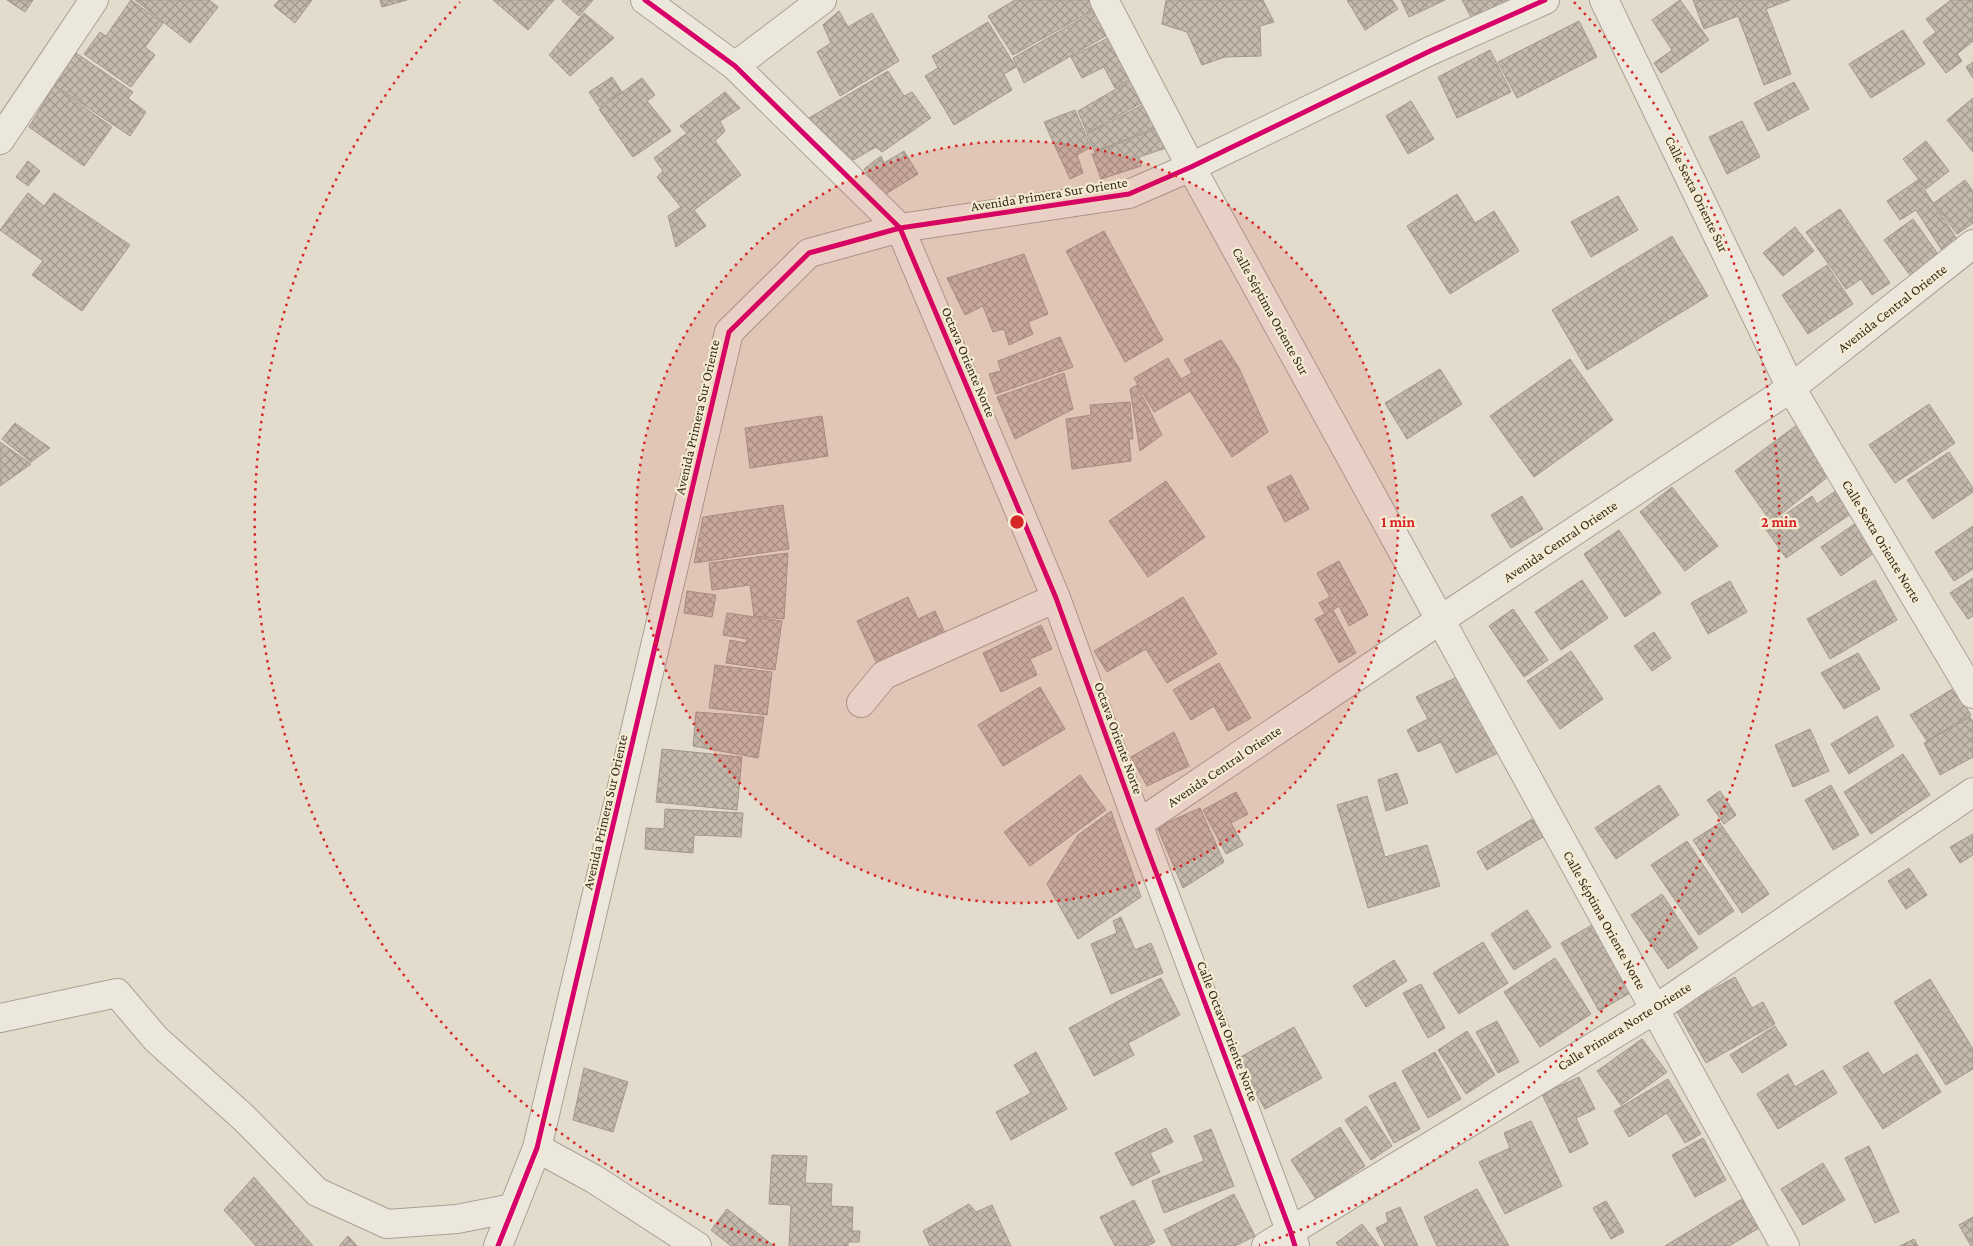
<svg xmlns="http://www.w3.org/2000/svg" width="1973" height="1246" font-family="'Crimson Pro',serif">
<style>
.building{fill:url(#building-cross-hatch);stroke:#a3988c}
.lines{fill:none;stroke-linecap:round;stroke-linejoin:round}
.minor-casing{stroke:#a8a195;stroke-width:30}
.minor{stroke:#ece7dd;stroke-width:28}
.cycleway-casing{stroke:#f4ebd2;stroke-width:8}
.cycleway{stroke:#d6006c;stroke-width:5}
.ring{fill:none;stroke:#d62828;stroke-width:2.5;stroke-dasharray:2.5 5}
.labels{text-anchor:middle;dominant-baseline:central;stroke-width:4.5;stroke-linejoin:round;paint-order:stroke}
.street-label{font-size:14px;fill:#362a1e;stroke:#f4ebd2}
.centre{fill:#d62828;stroke:#f4ebd2;stroke-width:2.5}
.ring-label{font-size:15px;text-anchor:middle;font-weight:bold;fill:#d62828;stroke:#f4ebd2;stroke-width:4.5;stroke-linejoin:round;paint-order:stroke}
</style>
<defs>
<pattern id="building-cross-hatch" width="8" height="8" patternUnits="userSpaceOnUse" patternTransform="scale(1.25)"><rect width="8" height="8" fill="#c6baad"/><path d="M0 0l8 8M0 8l8-8" fill="none" stroke="#a2978c"/></pattern>
</defs>
<rect width="100%" height="100%" fill="#e3dccc"/>
<path class="building" d="M7 0H33L25 12Z
M131 0 163 23 145 47 155 55 131 87 84 54 100 32 106 36Z
M135 0H209L218 7 190 43Z
M279 0H312L295 23 274 6Z
M380 0H407L382 7Z
M493 0H554L528 30Z
M563 0H593L579 16 562 1Z
M1015 0H1089L1094 10 1013 55 988 16Z
M1166 0H1263L1274 22 1260 26 1261 56 1225 57 1202 65 1187 32 1162 24Z
M1347 0H1392L1398 9 1365 30Z
M1401 0H1445L1409 17Z
M1462 0H1513L1472 19Z
M1680 0 1709 40 1661 73 1654 63 1672 50 1652 20Z
M1693 0H1790L1766 9 1791 74 1764 85 1738 16 1704 29Z
M1951 0H1973V41L1957 54 1962 61 1946 73 1923 42 1936 32 1926 19Z
M839 11 848 27 872 13 899 61 840 96 817 52 831 43 823 25Z
M1095 11 1109 34 1024 83 1013 58Z
M584 13 614 38 570 76 549 55Z
M1579 21 1597 57 1517 98 1498 62Z
M988 22 1016 67 1004 74 1012 90 954 125 925 76 938 68 932 56Z
M1903 30 1925 64 1871 98 1849 64Z
M1110 37 1134 77 1115 88 1104 67 1082 78 1071 57Z
M1490 50 1511 92 1457 118 1438 77Z
M76 53 133 92 128 98 146 112 130 136 54 85Z
M1973 62V78L1966 67Z
M888 71 904 96 912 92 931 118 882 152 876 147 853 160 809 118Z
M612 77 622 92 599 107 589 92Z
M642 78 655 95 647 101 671 131 633 157 599 109Z
M1135 78 1147 100 1087 133 1078 111Z
M1794 82 1809 109 1768 131 1754 103Z
M54 86 112 127 84 166 29 127Z
M725 92 740 108 720 121 725 131 715 141 741 175 694 210 706 226 676 247 668 216 681 207 657 177 663 171 654 158 687 133 680 126Z
M1973 98V152L1947 120Z
M1411 101 1434 139 1408 154 1386 116Z
M1148 102 1157 127 1095 152 1087 134Z
M1075 110 1091 147 1077 155 1083 173 1070 179 1044 122Z
M1742 121 1760 157 1727 174 1709 137Z
M1158 128 1166 148 1139 157 1141 166 1101 179 1092 154Z
M1926 141 1949 171 1926 189 1903 159Z
M904 151 918 174 884 195 864 169 881 156 884 163Z
M28 161 40 171 28 186 16 177Z
M1918 180 1961 245 1945 255 1916 210 1900 220 1887 201Z
M1965 180 1973 191V223L1957 234 1934 203Z
M28 193 44 206 54 193 130 245 82 311 32 275 43 261 0 230Z
M1457 194 1475 223 1494 211 1519 251 1450 294 1407 226Z
M1618 196 1638 230 1591 257 1571 222Z
M1840 209 1890 283 1872 295 1861 279 1846 289 1806 232Z
M1913 219 1940 257 1912 278 1884 240Z
M1795 227 1814 251 1783 276 1763 253Z
M1104 231 1163 340 1125 362 1066 251Z
M1672 236 1708 296 1587 370 1552 310Z
M1024 254 1048 314 1028 322 1033 334 1009 345 1004 329 993 332 983 306 965 315 947 278Z
M1827 265 1853 304 1808 334 1782 295Z
M1060 337 1073 367 996 394 989 374 1001 371 998 361Z
M1221 340 1239 368 1268 432 1232 457 1190 391 1154 412 1134 378 1168 358 1181 379 1192 373 1184 360Z
M1570 359 1613 420 1534 477 1490 416Z
M1440 369 1462 404 1407 439 1385 403Z
M1064 373 1073 409 1015 439 997 397Z
M1137 385 1162 435 1140 451 1130 389Z
M1130 402 1133 439H1129L1131 461 1072 469 1066 419 1091 415 1090 405Z
M1929 404 1955 443 1895 483 1869 445Z
M822 416 828 456 750 468 745 428Z
M1805 419 1839 468 1771 522 1735 471Z
M15 423 50 448 31 462 2 439Z
M0 442 31 464 0 486Z
M1949 452 1973 488V492L1933 519 1907 480Z
M1291 475 1309 509 1285 522 1267 487Z
M1166 481 1205 537 1148 577 1109 521Z
M1672 487 1718 546 1685 571 1640 512Z
M1840 488 1855 511 1786 558 1765 528 1812 496 1817 504Z
M1522 496 1543 529 1511 548 1491 515Z
M783 505 789 549 694 563 703 517Z
M1862 519 1881 548 1841 576 1821 547Z
M1973 526V569L1954 581 1935 552Z
M1619 530 1661 593 1625 617 1584 554Z
M788 553 784 619 754 616 750 585 712 590 709 563Z
M1339 561 1368 615 1349 626 1339 606 1333 610 1356 653 1339 663 1315 619 1325 614 1319 603 1330 597 1317 573Z
M1973 578V616L1968 619 1950 593Z
M1582 580 1608 618 1561 650 1535 612Z
M1875 580 1897 620 1830 659 1807 619Z
M1730 581 1747 612 1708 634 1691 603Z
M687 591 716 595 712 617 684 613Z
M908 597 918 619 935 611 946 635 878 666 857 621Z
M1183 597 1217 654 1167 683 1146 649 1107 672 1094 651Z
M1513 609 1548 660 1524 677 1489 626Z
M727 613 782 621 775 670 726 663 730 640 746 643 747 639 723 635Z
M1041 625 1052 649 1030 659 1037 675 1001 692 983 653Z
M1654 632 1671 658 1652 671 1634 646Z
M1571 651 1603 699 1560 729 1527 681Z
M1858 653 1880 689 1844 709 1821 673Z
M1219 663 1251 718 1228 731 1214 706 1191 720 1173 690Z
M715 665 772 672 767 715 709 708Z
M1459 676 1498 753 1456 773 1441 742 1418 752 1407 730 1428 719 1416 697Z
M1040 687 1065 729 1003 766 978 725Z
M1954 688 1971 715 1927 741 1910 715Z
M696 712 764 717 758 758 693 746Z
M1877 716 1894 746 1849 774 1831 744Z
M1970 717 1973 722V757L1940 775 1924 743Z
M1810 729 1829 771 1793 787 1775 745Z
M1174 732 1189 766 1147 786 1131 757Z
M662 749 742 757 737 810 656 802Z
M1903 754 1930 795 1871 834 1844 792Z
M1397 773 1408 803 1386 811 1378 780Z
M1080 775 1106 810 1030 866 1004 832Z
M1659 785 1679 815 1616 859 1595 828Z
M1831 785 1859 835 1833 850 1805 800Z
M1720 791 1736 815 1724 824 1707 800Z
M1236 792 1248 814 1231 823 1243 845 1226 854 1203 810Z
M1367 796 1385 857 1427 845 1440 886 1368 908 1337 805Z
M1200 808 1224 862 1183 888 1157 827Z
M665 809 743 813 741 837 694 835 693 853 645 849 646 828 664 829Z
M1111 811 1141 897 1078 939 1047 884 1078 835Z
M1532 819 1543 837 1487 870 1477 852Z
M1720 823 1769 894 1742 913 1693 840Z
M1973 834V855L1960 863 1950 847Z
M1687 841 1734 911 1699 935 1651 865Z
M1909 868 1927 895 1906 909 1888 881Z
M1662 894 1698 948 1668 969 1631 915Z
M1527 910 1551 947 1514 970 1491 934Z
M1121 917 1135 950 1151 943 1163 973 1111 994 1091 944 1117 933 1113 921Z
M1592 925 1630 993 1599 1011 1561 943Z
M1483 942 1508 983 1459 1014 1433 973Z
M1555 958 1591 1014 1540 1047 1504 992Z
M1394 960 1407 981 1366 1007 1353 986Z
M1735 977 1752 1008 1763 1002 1775 1024 1706 1063 1676 1010Z
M1161 978 1180 1015 1128 1043 1134 1055 1094 1076 1069 1028Z
M1930 979 1973 1049V1069L1946 1085 1894 1002Z
M1421 984 1445 1028 1428 1038 1403 993Z
M1497 1021 1519 1062 1498 1073 1476 1032Z
M1775 1026 1787 1045 1742 1073 1730 1055Z
M1294 1027 1322 1078 1265 1109 1237 1059Z
M1467 1031 1495 1075 1466 1094 1438 1050Z
M1642 1039 1667 1072 1621 1105 1597 1071Z
M1036 1052 1067 1109 1011 1140 996 1112 1031 1093 1014 1065Z
M1435 1052 1461 1099 1428 1118 1402 1071Z
M1868 1052 1883 1075 1917 1054 1941 1092 1883 1129 1843 1067Z
M584 1068 628 1082 613 1132 573 1120Z
M1823 1070 1837 1093 1778 1129 1757 1094 1788 1074 1795 1087Z
M1579 1077 1595 1109 1576 1118 1588 1144 1570 1153 1542 1094Z
M1668 1079 1701 1134 1685 1143 1667 1113 1629 1137 1614 1111Z
M1395 1082 1420 1129 1394 1143 1369 1096Z
M1366 1106 1392 1146 1371 1160 1345 1120Z
M1531 1121 1562 1186 1505 1214 1479 1162 1510 1148 1504 1133Z
M1340 1127 1365 1166 1316 1199 1291 1160Z
M1166 1128 1173 1142 1150 1153 1160 1172 1132 1186 1115 1153Z
M1211 1129 1234 1186 1164 1213 1152 1181 1204 1161 1194 1136Z
M1703 1138 1726 1180 1695 1197 1672 1155Z
M1869 1146 1899 1212 1875 1223 1845 1158Z
M772 1155 807 1156 805 1183 832 1184 831 1206 853 1207 852 1231H860L859 1242H848V1246H789L791 1205 769 1204Z
M1823 1163 1845 1200 1803 1225 1781 1189Z
M254 1177 313 1246H256L224 1210Z
M1477 1189 1509 1246H1437L1424 1217Z
M1234 1194 1255 1236 1235 1246H1172L1164 1230Z
M1742 1199 1759 1228 1729 1246H1665Z
M1134 1200 1155 1242 1147 1246H1115L1100 1217Z
M1606 1201 1624 1232 1611 1239 1593 1208Z
M969 1204 976 1212 992 1205 1011 1246H930L923 1231Z
M1400 1207 1418 1246H1385L1376 1228 1388 1222 1386 1213Z
M727 1209 774 1246H731L711 1230Z
M1973 1217V1246H1971L1959 1225Z
M1362 1224 1379 1246H1339L1336 1243Z
M348 1236 357 1246H339Z
M1914 1239 1918 1246H1900Z"/>
<g class="lines">
<g class="minor-casing">
<path id="minor" d="M645 0 735 66 900 228 1056 598 1138 824 1290 1230 1295 1246
M1104 0 1191 167 1785 1246
M1604 0 1791 388 1973 694
M735 66 822 0
M0 140 94 0
M861 703 884 675 1056 598
M1138 824 1440 620 1791 388 1973 244
M0 1018 117 993 156 1039 244 1118 317 1192 387 1224 457 1219 513 1208
M537 1148 594 1179 697 1246
M498 1246 537 1148 729 332 809 253 900 228 1129 194 1191 167 1430 51 1545 0
M1266 1246 1654 1010 1973 792"/>
</g>
<use href="#minor" class="minor"/>
<g class="cycleway-casing">
<path id="cycleway" d="M645 0 735 66 900 228 1056 598 1138 824 1290 1230 1295 1246
M498 1246 537 1148 729 332 809 253 900 228 1129 194 1191 167 1430 51 1545 0"/>
</g>
<use href="#cycleway" class="cycleway"/>
</g>
<circle cx="1017" cy="522" r="381" fill="#d62828" fill-opacity=".12"/>
<g class="ring">
<circle cx="1017" cy="522" r="381"/>
<path d="M775 1245A762 762 0 0 1 460 2M1574 2A762 762 0 0 1 1259 1245"/>
</g>
<g class="labels">
<g class="street-label">
<text transform="translate(1049 194) rotate(-9)">Avenida Primera Sur Oriente</text>
<text transform="translate(1697 194) rotate(64)">Calle Sexta Oriente Sur</text>
<text transform="translate(1892 308) rotate(-38)">Avenida Central Oriente</text>
<text transform="translate(1271 311) rotate(61)">Calle Séptima Oriente Sur</text>
<text transform="translate(969 362) rotate(67)">Octava Oriente Norte</text>
<text transform="translate(697 417) rotate(-77)">Avenida Primera Sur Oriente</text>
<text transform="translate(1560 541) rotate(-34)">Avenida Central Oriente</text>
<text transform="translate(1882 541) rotate(59)">Calle Sexta Oriente Norte</text>
<text transform="translate(1119 738) rotate(70)">Octava Oriente Norte</text>
<text transform="translate(1224 766) rotate(-34)">Avenida Central Oriente</text>
<text transform="translate(605 812) rotate(-77)">Avenida Primera Sur Oriente</text>
<text transform="translate(1605 920) rotate(61)">Calle Séptima Oriente Norte</text>
<text transform="translate(1624 1026) rotate(-32)">Calle Primera Norte Oriente</text>
<text transform="translate(1228 1031) rotate(69)">Calle Octava Oriente Norte</text>
</g>
</g>
<circle cx="1017" cy="522" r="8" class="centre"/>
<g class="ring-label">
<text x="1398" y="527">1 min</text>
<text x="1779" y="527">2 min</text>
</g>
</svg>
